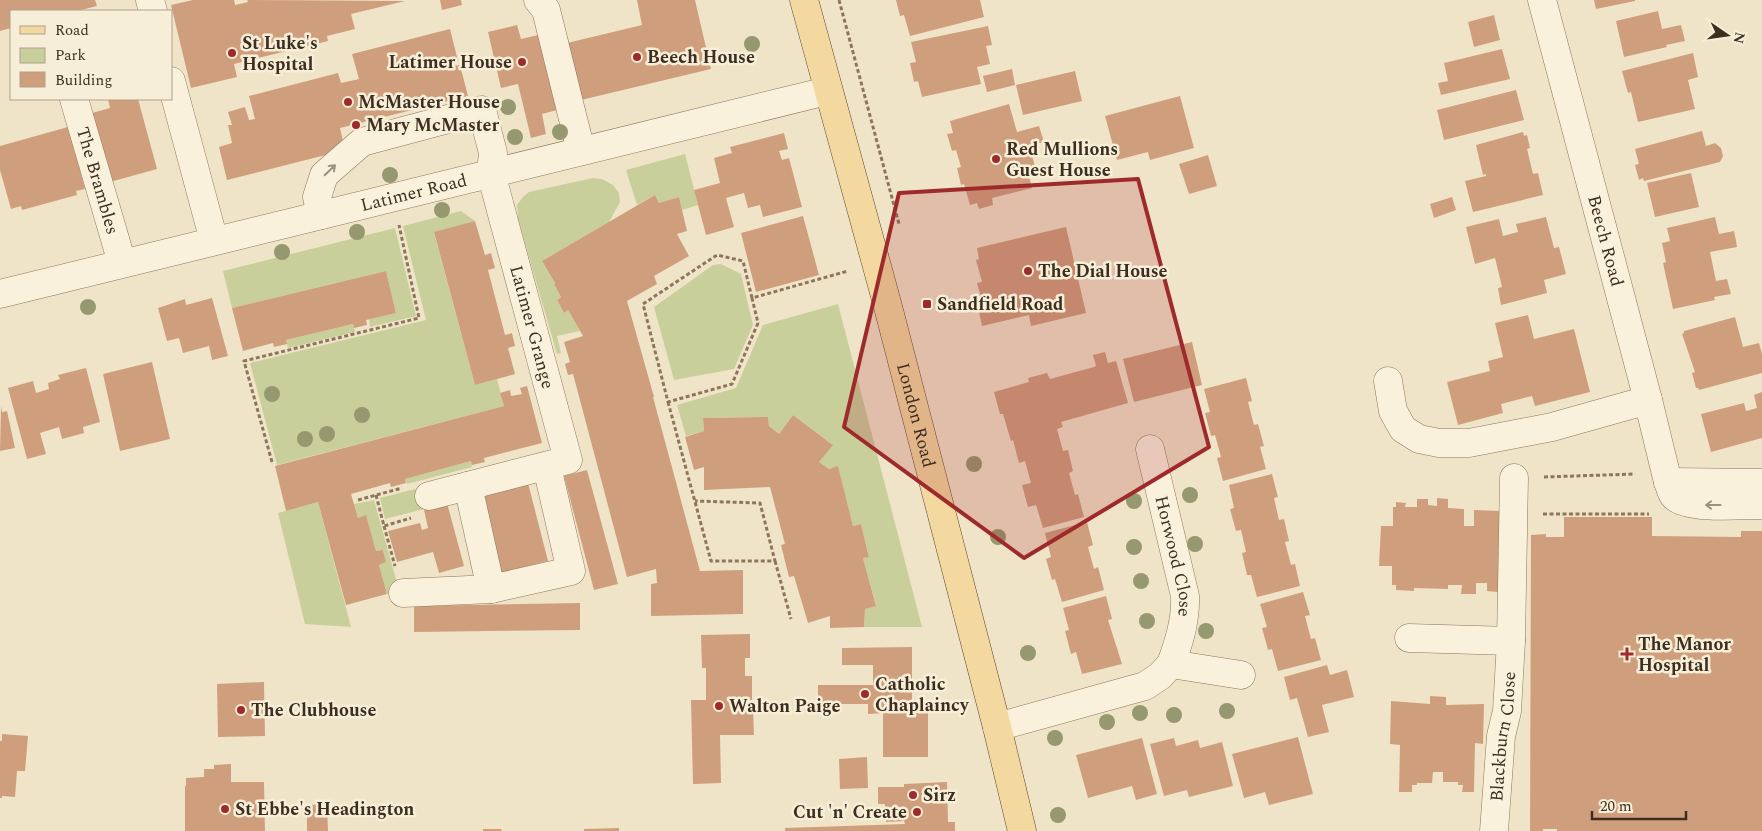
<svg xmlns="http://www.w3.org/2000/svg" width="1762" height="831" font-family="Spectral,serif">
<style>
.green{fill:#c9cf9b}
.building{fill:#cf9f7d}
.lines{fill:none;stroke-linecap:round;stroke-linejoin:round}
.minor-casing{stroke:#8d765c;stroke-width:29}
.major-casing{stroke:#5b4430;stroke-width:29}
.path{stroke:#8d765c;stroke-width:3;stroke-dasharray:4 2.5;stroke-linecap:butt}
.minor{stroke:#faf1dc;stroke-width:28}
.major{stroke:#f3d9a0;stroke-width:28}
.tree{fill:#96986f}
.oneway{stroke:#9c907e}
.marked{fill:#9e2a2b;fill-opacity:0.2;stroke:#9e2a2b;stroke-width:4;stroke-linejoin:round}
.poi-dot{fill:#9e2a2b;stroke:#f7eed8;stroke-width:2}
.labels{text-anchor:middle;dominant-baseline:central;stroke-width:5;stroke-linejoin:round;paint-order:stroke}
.poi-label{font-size:18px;font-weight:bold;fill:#3d2e20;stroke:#f7eed8;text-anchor:start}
.street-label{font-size:18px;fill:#3d2e20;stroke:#f7eed8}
</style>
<rect width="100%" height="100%" fill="#f0e4c8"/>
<path class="green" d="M685 154 698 205 682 210 679 197 659 203 655 195 637 205 626 170Z
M593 178 602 179 613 185 619 193 620 202 609 222 542 261 555 283 554 284 561 297 557 300 564 313 568 310 580 331 557 336 561 353 557 354 518 219 517 205 523 197 529 192Z
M461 211 475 221 434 233 475 385 497 379 504 406 277 465 250 363 426 320 403 226Z
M395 228 416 316 370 327 369 319 396 313 386 271 232 308 223 271Z
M721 264 741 274 753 325 734 369 674 380 654 307 713 265Z
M838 304 922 627H864L865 609 876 605 863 558 869 556 861 524 853 526 838 467 829 469 819 462 832 444 793 415 779 434 769 426 768 417 703 418 704 431 686 436 677 405 736 388 763 325Z
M353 324 355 332 288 348 286 340Z
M471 461 472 467 407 484 405 479Z
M419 488 424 509 385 519 380 498Z
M374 500 399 590 387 594 379 565 386 562 383 550 376 551 366 516 358 518 354 504Z
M318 502 351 627 305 624 278 513Z"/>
<path class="building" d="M0 0H95L97 6 77 11H11V28L0 31Z
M193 0H234L235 5 248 2 247 0 405 1 351 14 355 29 327 36 328 41 234 64 237 77 191 88 171 5Z
M440 0H461L462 5 442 10Z
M637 0H695L711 69 577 101 563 44 642 25Z
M896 0H980L984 17 910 36 904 15 900 16Z
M1594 0H1635V1L1596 9Z
M1658 11 1662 29 1681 25 1685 41 1666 45 1667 47 1624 57 1616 21Z
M1494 15 1500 40 1474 47 1468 22Z
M517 25 521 39 543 34 561 109 542 114 546 134 531 138 518 84 501 88 488 32Z
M988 26 992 45 986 46 990 64 977 67 981 84 922 97 918 81 914 82 910 63 916 62 911 42Z
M450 29 458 61 453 63 454 66 460 65 468 96 340 128 345 150 227 180 219 147 232 143 228 125H232L228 112 245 107 249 120 255 119 249 96 338 73 341 83 359 79 352 54Z
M1502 49 1510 79 1441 95 1438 83 1448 81 1444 63Z
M1693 53 1698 77 1688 80 1695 109 1638 122 1631 92 1628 93 1622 71Z
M1012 69 1015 85 987 92 983 76Z
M1075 71 1082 101 1023 115 1016 85Z
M1516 90 1524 120 1444 140 1437 110Z
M1180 96 1194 148 1150 160 1148 152 1117 160 1105 116Z
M108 99H138L157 169 110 182 92 113 110 108Z
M1009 104 1017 132 1039 126 1044 142 1029 146 1035 166 1027 168 1032 188 992 198 993 205 979 209 977 203 970 205 964 184 961 185 957 168 961 167 956 150 952 151 947 134 953 133 950 121Z
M68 127 85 189 76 191 77 195 22 210 21 206 11 209 0 170V146Z
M1702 131 1706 146 1715 143 1721 148 1723 156 1720 162 1644 181 1643 178 1639 180 1635 165 1639 164 1635 149Z
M1523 132 1524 136 1527 135 1530 148 1527 149 1533 174 1538 173 1543 195 1473 212 1465 181 1486 176V174L1483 175 1476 145Z
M784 133 788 149 779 151 782 160 789 158 802 207 763 217 760 205 748 208 744 193 726 198 734 227 706 235 694 190 720 183 714 158 732 153 730 147Z
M1208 155 1217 186 1189 194 1179 164Z
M1691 173 1699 207 1655 217 1647 183Z
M655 195 659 203 679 197 687 231 677 234 689 256 654 276 657 284 627 301 654 397H653L700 571 743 570V614L651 616V584L657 583 656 569 627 577 573 374 568 375 565 364 570 362 564 342 583 336 568 310 564 313 557 300 561 297 554 284 555 283 542 261Z
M1452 197 1456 210 1434 218 1430 204Z
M803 216 819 275 756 292 741 233Z
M1546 217 1554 248 1559 247 1566 274 1544 280 1547 293 1501 305 1498 288 1502 287 1495 258 1475 264 1466 227 1499 219 1503 236 1518 232 1516 224Z
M1715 217 1719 234 1734 231 1736 241 1737 247 1710 252 1716 281 1727 279 1731 294 1714 297 1715 300 1673 309 1663 263 1666 262 1662 243 1670 241 1667 228Z
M475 221 485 255 491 253 495 268 488 270 505 335 512 333 515 346 508 348 515 374 475 385 434 232Z
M1066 227 1086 313 1031 326 1029 315 982 326 976 298 981 297 977 283 982 282 976 260 979 259 977 248Z
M386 271 396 313 366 320 367 325 354 328 353 324 286 340 287 344 274 347 273 343 243 351 232 308Z
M212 298 228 356 212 360 209 346 183 353 179 338 167 341 158 308 185 299 186 305Z
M1528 315 1534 339 1574 329 1590 392 1535 406 1532 396 1501 404 1503 413 1458 425 1447 382 1490 371 1488 361 1503 357 1495 323Z
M1735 317 1743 347 1759 343 1762 354V373L1699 390 1698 388H1696L1692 373 1695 372 1682 334 1684 333V331Z
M1192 342 1202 385 1134 402 1123 359Z
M1105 352 1108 363 1116 361 1128 403 1061 422 1063 427 1057 429 1063 451 1068 450 1073 471 1069 473 1075 495 1078 494 1084 517 1043 528 1036 505 1028 507 1022 485 1031 483 1025 461 1019 463 1013 440 1011 441 1003 414H1000L994 392 1029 382 1028 378 1047 373 1050 379 1094 367 1096 366 1093 355Z
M152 362 170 439 120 451 103 374Z
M86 368 100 422 83 427 84 433 62 439 59 427 40 433 46 454 27 459 8 388 33 381 36 393 49 389 48 383 60 379 58 375Z
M1246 378 1252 401 1248 402 1254 425 1258 424 1264 446 1260 447 1266 469 1223 481 1217 458 1221 457 1215 435 1211 436 1205 413 1210 412 1204 389Z
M527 386 542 443 484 458 485 462 472 465 471 461 405 479 406 483 391 487 390 483 351 494 358 518 366 515 376 551 383 550 386 562 379 565 387 594 346 605 318 502 286 511 275 466 504 406 500 393 510 390 511 396 522 394 520 388Z
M1762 392V438L1711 452 1701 414 1744 403 1746 411 1757 408 1754 395Z
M1 406 2 412 7 411 15 448 0 451Z
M793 415 833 445 819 462 829 469 838 466 853 526 861 524 869 557 863 558 876 606 865 609 864 627 830 628V616L808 623 794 576 789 577 781 545 785 544 770 487 704 490V467L694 470 685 437 704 431 703 418 768 417 769 426 779 434Z
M587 470 618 584 594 590 564 476Z
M1272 474 1278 497 1274 498 1279 520 1284 519 1289 541 1285 542 1291 565 1295 564 1300 586 1257 597 1251 575H1247L1242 553 1246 552 1241 530 1236 531 1230 509 1234 508 1229 485Z
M528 483 548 561 500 573 480 494Z
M1437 498 1448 499V508L1464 509V526H1474V510L1500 511 1498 592 1487 591V583H1476V594H1461L1462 585H1448V589L1414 588V591L1396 590V585H1392V566H1379L1381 526H1393V507H1396V502L1406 503 1405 507H1417V499H1428V505L1437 506Z
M447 503 464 566 439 573 433 552 397 562 388 531 420 523 422 530 428 528 424 510Z
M1564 517H1652V536L1741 537V531H1762V831H1557V829H1543V831H1530L1531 535 1546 534V537H1564Z
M1087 522 1093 545 1088 547 1094 569 1098 567 1104 590 1062 602 1055 579 1052 580 1046 559 1051 557 1045 533Z
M1303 592 1310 615 1305 616 1311 639 1315 638 1321 660 1278 671 1272 649 1268 650 1262 628 1267 627 1260 604Z
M1106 596 1112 619 1108 620 1122 664 1082 674 1076 652 1071 654 1065 631 1069 630 1063 608Z
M580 603V630L414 632V606Z
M750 634V658H745V676H752V700H745L746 709H753L754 735H720L721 783 693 784 691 700H706V668H702L701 635Z
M912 647V713H928V757H883V713L868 714V704H818V685H873V665H842V648Z
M1327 665 1330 675 1347 670 1354 697 1322 705 1329 732 1308 737 1297 698 1290 700 1284 677Z
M264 682 265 736 218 737 217 684Z
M1430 696 1446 697V705L1484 704 1483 744 1475 743 1474 792H1462L1463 785H1458V782H1443V772H1433L1432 783H1417V785H1412V792H1399L1400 745 1390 744 1391 701 1430 704Z
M2 734 28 736 25 771H17L15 797 2 796V798H0V741H2Z
M1298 737 1313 794 1269 805 1265 792 1244 798 1232 754Z
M1142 738 1157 794 1136 800 1132 786 1088 798 1076 755Z
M1174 738 1176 746 1198 740 1200 748 1222 742 1233 786 1189 797 1187 790 1164 796 1150 744Z
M867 757 868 788 840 789 839 759Z
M231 764V782H264L265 831H185V786H186V778L204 777V769H214V765Z
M947 782 948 822H955V831H785V828L905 824 904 821 886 822 885 804H878V787H904V784Z
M327 804 328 831H307V805Z
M619 828V831H584V829Z
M483 829H501L502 831H483Z"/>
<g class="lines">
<g class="minor-casing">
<g id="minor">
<path d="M150 0 153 11"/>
<path d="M538 0 546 10 581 151"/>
<path id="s1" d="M1542 0 1648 400 1668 482"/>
<path d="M171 81 214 241"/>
<path id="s2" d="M74 99 122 263"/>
<path id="s3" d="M321 215 317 197 324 175 362 142 482 110 493 153 491 173 568 460 429 496"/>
<path id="s4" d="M0 294 827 91"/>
<path d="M1388 381 1393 411 1403 429 1419 439 1439 443H1469L1552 427 1648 400"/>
<path id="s5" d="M1150 449 1185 596C1186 620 1179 642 1171 664L1241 675"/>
<path d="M1762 483 1668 482C1670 486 1671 493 1674 496 1686 510 1743 505 1762 505"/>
<path d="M468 486 491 589 571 571 547 467"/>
<path d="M403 593 491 589"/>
<path d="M1409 638 1511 641"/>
<path d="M997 727 1145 686 1160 676 1171 664"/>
<path id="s6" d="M1494 831 1501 736 1507 711 1511 641 1514 478"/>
</g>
</g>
<g class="major-casing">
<g id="major">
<path id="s7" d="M804 0 887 303 997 727 1022 831"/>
</g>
</g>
<path class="path" d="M839 0 899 224
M752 298 743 261 717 255 643 304 668 402 732 384 758 323 752 298 848 271
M668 402 711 561H775L760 503 695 501
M272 462 244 361 419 318 399 225
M1544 477 1635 474
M376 495 384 526 411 518
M358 500 402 488
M1543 514H1649
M384 526 395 566
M775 561 791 619"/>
<use href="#minor" class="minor"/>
<use href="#major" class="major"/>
</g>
<g class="tree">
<circle cx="752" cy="44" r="8"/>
<circle cx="508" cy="107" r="8"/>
<circle cx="560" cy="132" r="8"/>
<circle cx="515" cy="137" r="8"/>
<circle cx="390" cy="175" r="8"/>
<circle cx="442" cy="210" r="8"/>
<circle cx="357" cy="232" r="8"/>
<circle cx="282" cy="252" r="8"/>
<circle cx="88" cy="307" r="8"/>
<circle cx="272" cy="394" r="8"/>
<circle cx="362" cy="415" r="8"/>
<circle cx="327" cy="434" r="8"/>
<circle cx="305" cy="439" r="8"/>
<circle cx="974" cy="464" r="8"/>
<circle cx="1190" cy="495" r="8"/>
<circle cx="1134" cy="501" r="8"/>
<circle cx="998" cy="537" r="8"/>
<circle cx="1195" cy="544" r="8"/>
<circle cx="1134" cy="547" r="8"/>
<circle cx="1141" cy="581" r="8"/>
<circle cx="1147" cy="621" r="8"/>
<circle cx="1206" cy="631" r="8"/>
<circle cx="1028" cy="653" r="8"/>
<circle cx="1227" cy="711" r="8"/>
<circle cx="1140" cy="713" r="8"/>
<circle cx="1174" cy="715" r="8"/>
<circle cx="1107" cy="722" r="8"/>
<circle cx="1055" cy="738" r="8"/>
<circle cx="1058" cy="815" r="8"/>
</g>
<defs><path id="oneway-shaft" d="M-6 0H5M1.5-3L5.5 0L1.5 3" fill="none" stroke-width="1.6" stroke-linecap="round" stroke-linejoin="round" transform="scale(1.25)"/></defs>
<g class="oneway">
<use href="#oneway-shaft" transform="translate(330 170) rotate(-44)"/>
<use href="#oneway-shaft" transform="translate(1713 505) rotate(180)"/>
</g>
<path class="marked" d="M1138 179 1209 447 1024 558 844 427 899 193Z"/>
<g class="poi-dot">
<circle cx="232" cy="53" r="5"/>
<circle cx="637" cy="57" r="5"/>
<circle cx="522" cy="62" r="5"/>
<circle cx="348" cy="102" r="5"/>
<circle cx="356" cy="125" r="5"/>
<circle cx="996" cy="159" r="5"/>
<circle cx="1028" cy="271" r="5"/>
<rect x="922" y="299" width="10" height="10" rx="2.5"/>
<path d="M1624.5 646.5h5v5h5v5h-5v5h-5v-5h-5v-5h5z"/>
<circle cx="865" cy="694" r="5"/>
<circle cx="719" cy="706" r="5"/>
<circle cx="241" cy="710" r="5"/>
<circle cx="913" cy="795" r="5"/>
<circle cx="225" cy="809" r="5"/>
<circle cx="917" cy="812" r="5"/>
</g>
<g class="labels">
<g class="poi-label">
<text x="242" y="43">St Luke's<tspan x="242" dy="21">Hospital</tspan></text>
<text x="647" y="57">Beech House</text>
<text x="512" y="62" text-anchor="end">Latimer House</text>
<text x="358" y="102">McMaster House</text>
<text x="366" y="125">Mary McMaster</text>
<text x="1006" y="149">Red Mullions<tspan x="1006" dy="21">Guest House</tspan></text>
<text x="1038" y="271">The Dial House</text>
<text x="937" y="304">Sandfield Road</text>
<text x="1638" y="644">The Manor<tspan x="1638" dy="21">Hospital</tspan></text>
<text x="875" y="684">Catholic<tspan x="875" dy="21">Chaplaincy</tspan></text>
<text x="729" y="706">Walton Paige</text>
<text x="251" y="710">The Clubhouse</text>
<text x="923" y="795">Sirz</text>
<text x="235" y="809">St Ebbe's Headington</text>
<text x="907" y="812" text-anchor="end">Cut 'n' Create</text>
</g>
<g class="street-label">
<text stroke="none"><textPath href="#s2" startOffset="85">The Brambles</textPath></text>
<text stroke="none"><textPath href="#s4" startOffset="426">Latimer Road</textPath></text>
<text stroke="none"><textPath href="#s1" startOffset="249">Beech Road</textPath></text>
<text stroke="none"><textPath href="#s3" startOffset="440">Latimer Grange</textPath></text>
<text stroke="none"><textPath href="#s7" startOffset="430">London Road</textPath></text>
<text stroke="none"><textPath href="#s5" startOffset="110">Horwood Close</textPath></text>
<text stroke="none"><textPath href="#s6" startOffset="95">Blackburn Close</textPath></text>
</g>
</g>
<rect x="10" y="10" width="162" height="90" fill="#f7eed8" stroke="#ada18e"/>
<rect x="20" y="26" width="25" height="8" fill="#f3d9a0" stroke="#ada18e"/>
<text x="55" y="35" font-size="15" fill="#3d2e20">Road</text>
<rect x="20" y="48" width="25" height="15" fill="#c9cf9b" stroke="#ada18e"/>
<text x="55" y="60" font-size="15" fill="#3d2e20">Park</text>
<rect x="20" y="72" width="25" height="15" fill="#cf9f7d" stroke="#ada18e"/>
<text x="55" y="85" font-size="15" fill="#3d2e20">Building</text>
<g transform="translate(1727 35) rotate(103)" stroke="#f7eed8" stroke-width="4" paint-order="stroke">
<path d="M0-4L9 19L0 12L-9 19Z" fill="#3d2e20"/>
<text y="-8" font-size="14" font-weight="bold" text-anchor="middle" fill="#3d2e20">N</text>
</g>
<path d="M1592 811v8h94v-8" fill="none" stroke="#3d2e20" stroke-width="2.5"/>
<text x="1600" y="811" font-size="15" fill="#3d2e20" stroke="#f7eed8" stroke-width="4" paint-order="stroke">20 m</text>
</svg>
